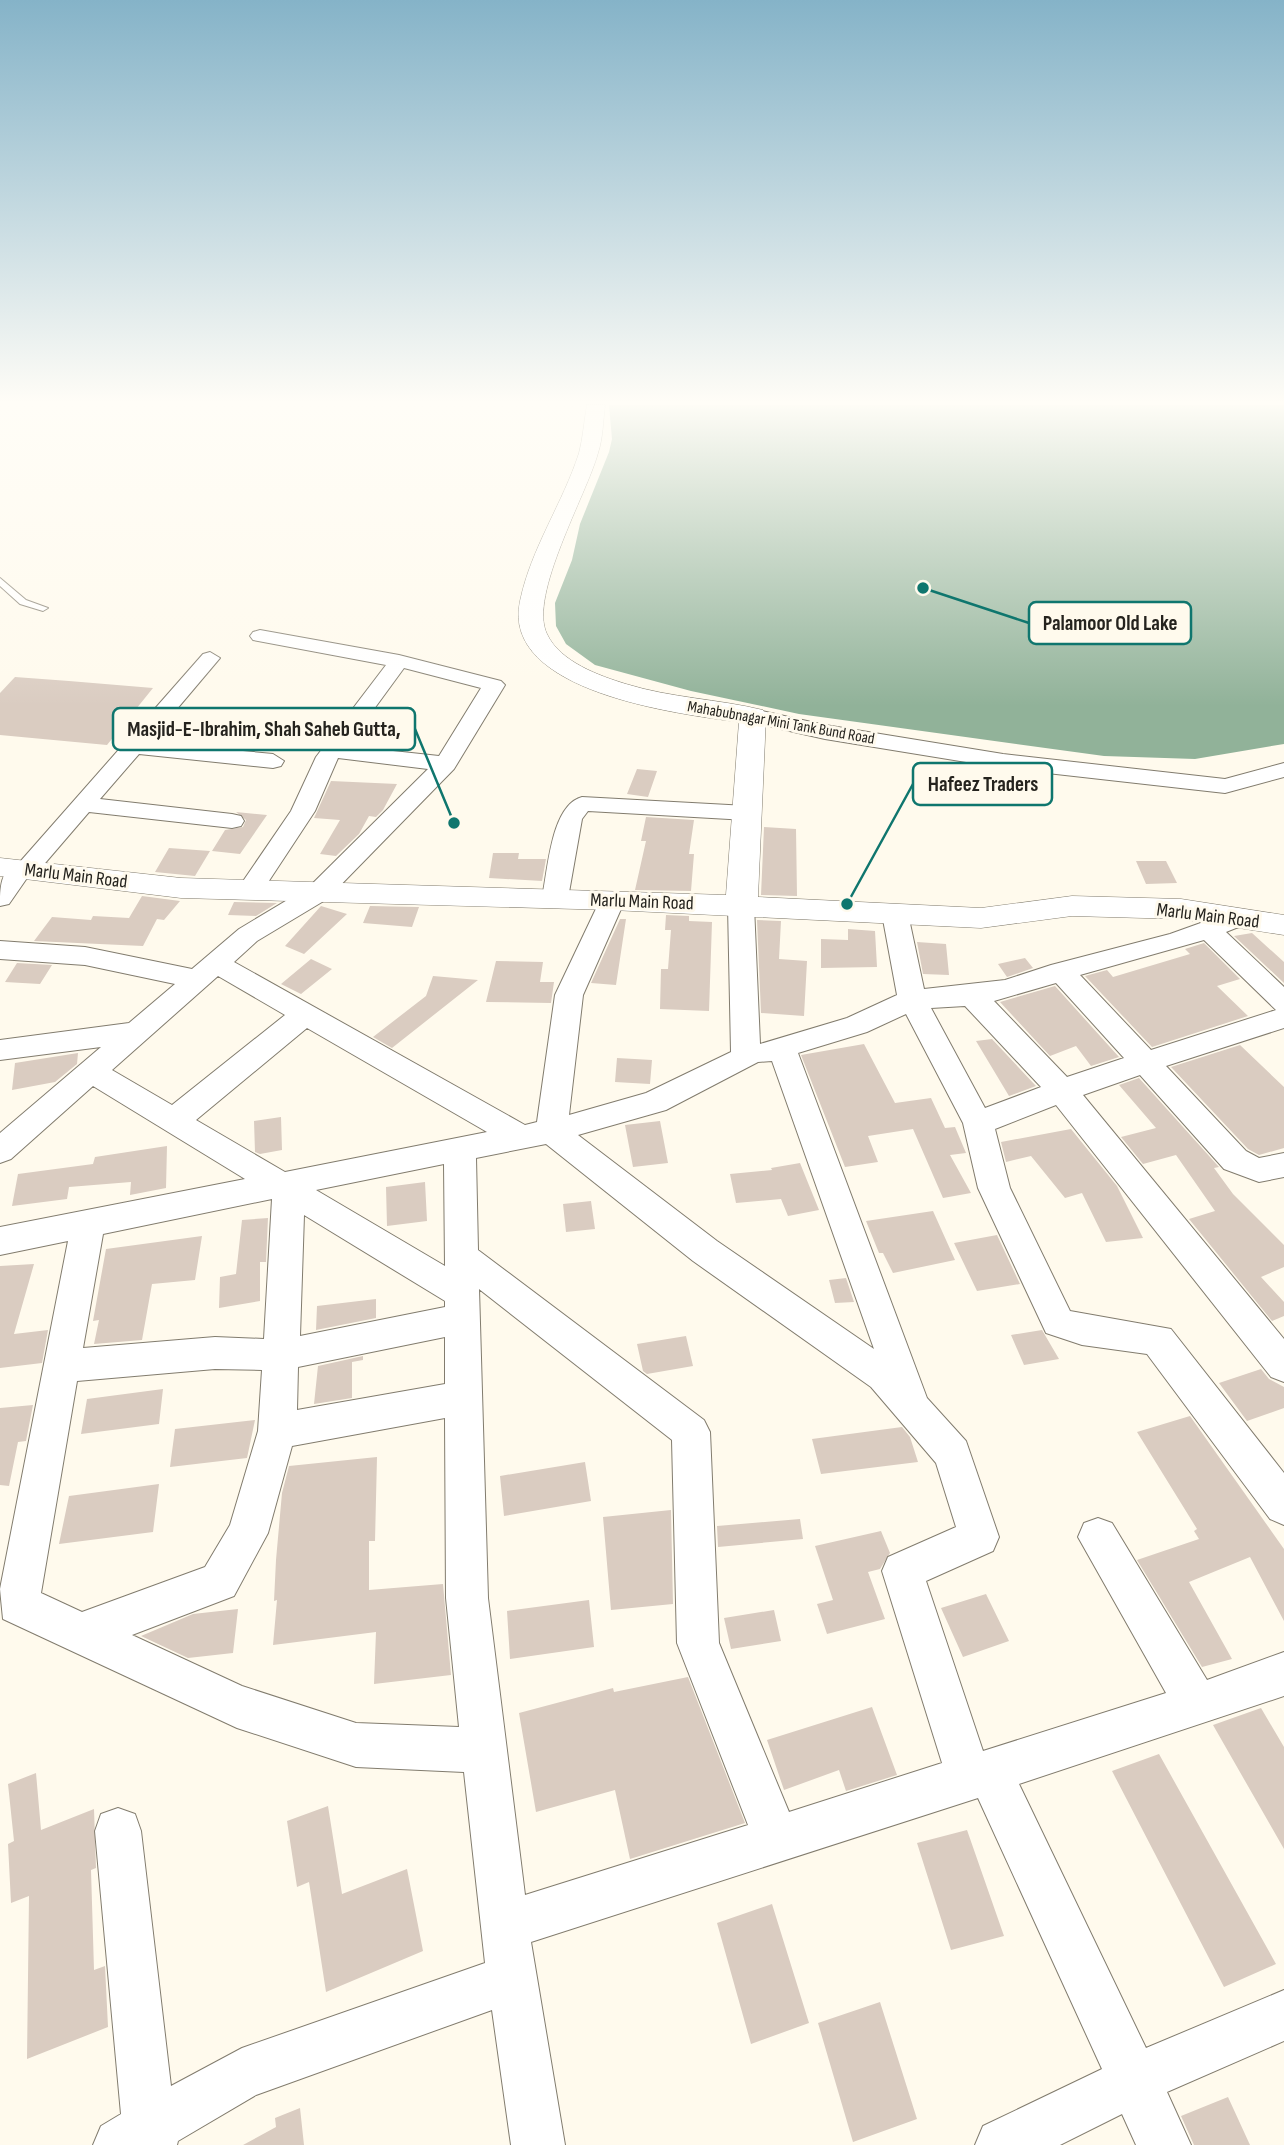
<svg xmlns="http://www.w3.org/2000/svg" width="1284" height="2145" font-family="'Sofia Sans Condensed',sans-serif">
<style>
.water{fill:#91b299}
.building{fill:#daccc1}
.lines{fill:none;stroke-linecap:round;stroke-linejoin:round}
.service-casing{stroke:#827c6e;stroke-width:2}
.minor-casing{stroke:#827c6e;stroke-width:2}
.tertiary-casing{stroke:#827c6e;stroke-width:1}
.service{fill:#fff;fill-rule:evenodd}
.minor{fill:#fff;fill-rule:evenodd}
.tertiary{fill:#fff;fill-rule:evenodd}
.labels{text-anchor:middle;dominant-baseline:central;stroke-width:6;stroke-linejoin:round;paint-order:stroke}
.far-street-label{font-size:16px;fill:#25231e;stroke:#fffaed}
.street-label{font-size:19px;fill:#25231e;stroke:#fffaed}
.leader{fill:none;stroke:#0f766e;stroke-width:2.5}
.callout-dot{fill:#0f766e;stroke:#fffaed;stroke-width:2.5}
.callout{fill:#fffaed;stroke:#0f766e;stroke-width:2.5}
.callout-label{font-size:21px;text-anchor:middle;font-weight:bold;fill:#25231e}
</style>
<rect width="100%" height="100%" fill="#fffaed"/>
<path class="water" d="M609 405H1284V744L1195 759 1104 756 799 714 691 691 595 665 566 644 556 626 555 603 572 560 580 524 609 452 612 439Z"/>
<path class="building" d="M15 677 69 681 153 688 107 745 0 735V693Z
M637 769 657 771 648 797 627 794Z
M331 781 397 784 383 810 376 817 369 816 359 834 336 856 320 854 340 820 314 818Z
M236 812 267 815 240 854 212 851 225 830 243 827 246 820Z
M646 817 694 820 689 854H694L691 891 635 890 646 841H641Z
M764 827 796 829 797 896 761 895Z
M169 848 210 851 195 876 155 872Z
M493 853H519L518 859H546L542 881 489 878Z
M1136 861H1166L1177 883 1146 884Z
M142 896 180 901 164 920 157 919 143 946 34 941 52 917 91 920 93 916 129 918Z
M234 902 277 903 256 916 228 915Z
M321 906 347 914 304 954 285 946Z
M370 906 417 907H419L412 927 363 923Z
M666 915 689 916V921L712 922 709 1011 660 1009 661 969H668L671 930H665Z
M620 919H626L616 985 591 983Z
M757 920 781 921 779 959 807 961 804 1016 761 1013Z
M848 929 875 931 877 967 821 968V939L848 940Z
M1252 933 1284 962V983L1234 936Z
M917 942 946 944 949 975 923 974Z
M1204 943 1240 979 1217 986 1248 1016 1152 1047 1085 976 1107 970 1113 977 1190 954 1185 949Z
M1025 958 1033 968 1007 977 998 964Z
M311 959 332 969 301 994 281 984Z
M496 961 543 962 540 982H554L551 1003 486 1002Z
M17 963 52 965 40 984 5 982Z
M433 976 478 980 392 1048 373 1037 426 996Z
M1055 986 1119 1057 1091 1066 1076 1046 1050 1056 1000 1002Z
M992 1039 1036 1086 1009 1096 976 1041Z
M864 1044 895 1103 931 1098 945 1128 955 1127 966 1153 950 1155 971 1193 943 1198 913 1129 868 1136 878 1162 845 1167 801 1055Z
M1240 1045 1284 1087V1148L1259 1155 1248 1149 1171 1067Z
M78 1053 77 1064 55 1082 12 1090 15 1063Z
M617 1058 652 1060 650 1084 615 1082Z
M1139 1078 1219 1167 1214 1168 1233 1194 1284 1245V1267L1261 1277 1284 1302V1316L1272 1321 1189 1219 1215 1211 1176 1155 1143 1164 1121 1137 1156 1128 1119 1085Z
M281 1117 282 1150 260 1154 255 1152 254 1121Z
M660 1121 668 1163 633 1167 625 1125Z
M1071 1129 1117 1186 1143 1238 1106 1242 1082 1193 1065 1198 1031 1156 1006 1162 1001 1142Z
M167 1146 166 1188 130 1195 131 1182 69 1187 67 1199 12 1206 18 1174 93 1164 95 1157Z
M800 1163 819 1210 788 1216 781 1199 736 1203 730 1174 772 1170 771 1168Z
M425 1182 427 1221 387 1226 386 1187Z
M591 1201 595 1229 566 1232 563 1204Z
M933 1211 955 1260 893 1273 883 1253H879L866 1221Z
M268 1218 266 1262H260V1301L219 1308 220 1277 236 1274 242 1220Z
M997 1235 1020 1284 977 1291 954 1243Z
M202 1236 195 1280 152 1284 142 1340 94 1344 99 1320 93 1321 106 1249Z
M34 1264 14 1334 48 1330 42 1363 0 1368V1266Z
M846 1278 854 1302 835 1303 829 1280Z
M376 1299V1318L316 1330 317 1306Z
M1042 1330 1059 1359 1024 1365 1011 1335Z
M686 1336 693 1366 647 1374 643 1371 637 1344Z
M363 1356V1360L352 1362V1398L314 1404 318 1366Z
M1261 1369 1269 1379 1284 1387V1408L1247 1421 1219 1383Z
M163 1389 159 1424 81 1434 87 1399Z
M33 1405 26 1441 18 1442 9 1486 0 1485V1408Z
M1190 1416 1284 1549V1621L1250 1557 1189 1582 1232 1659 1202 1667 1137 1560 1199 1539 1194 1531 1197 1529 1137 1432Z
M255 1420 247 1458 170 1467 175 1429Z
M902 1427 910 1437 918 1462 821 1474 812 1439Z
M377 1457 375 1541H369V1590L443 1584 451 1675 374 1684 376 1632 273 1645 277 1600 274 1601 276 1560 282 1493 289 1466Z
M585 1462 591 1501 504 1516 500 1476Z
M159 1484 153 1532 59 1544 69 1496Z
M671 1510 673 1604 611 1610 603 1517Z
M800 1519 803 1539 718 1547 717 1526Z
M881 1531 890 1553 880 1569 868 1572 885 1619 827 1634 817 1604 833 1600 815 1546Z
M986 1594 1009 1641 963 1657 941 1608Z
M589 1600 594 1647 510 1659 507 1611Z
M238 1609 233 1653 188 1658 141 1636 193 1614Z
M774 1610 781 1641 731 1649 724 1618Z
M688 1677 745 1823 630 1859 615 1790 536 1812 519 1713 613 1688 614 1692Z
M872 1707 897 1775 846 1791 839 1770 784 1790 767 1740Z
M1261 1708 1284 1747V1849L1213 1725Z
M1159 1754 1276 1964 1224 1987 1112 1771Z
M36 1773 41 1830 94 1809 96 1868 91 1870 94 1970 105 1966 108 2027 27 2059 29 1896 11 1903 8 1844 14 1841 8 1784Z
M328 1806 342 1894 407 1869 423 1951 326 1992 309 1882 297 1887 287 1821Z
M967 1830 1004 1936 951 1950 917 1843Z
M772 1904 809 2023 751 2044 717 1923Z
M880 2002 917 2119 853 2142 818 2023Z
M1228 2097 1250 2145H1194L1181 2116Z
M300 2108 304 2145H243L276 2127 275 2118Z"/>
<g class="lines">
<g class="service-casing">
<path id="service" d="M0 578 26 600 48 608 43 611 20 604 0 586Z"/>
</g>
<g class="minor-casing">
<path id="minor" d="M260 630 399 655 501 681 505 685 454 769 327 899 257 941 234 962 525 1125 537 1122 555 995 603 894H621L625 900 583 995 569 1115 646 1093 731 1052 728 906 732 900H750L754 906 760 1044 847 1018 897 995 882 914 886 908H904L908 914 924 989 1005 980 1051 965 1170 934 1237 910 1246 912 1250 918 1246 924 1226 932 1284 987V1028L1166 1066 1246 1151 1259 1158 1284 1153V1177L1259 1182 1224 1169 1140 1075 1083 1095 1284 1339V1382L1271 1377 1056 1105 995 1129 1010 1188 1070 1311 1171 1329 1284 1473V1525L1270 1519 1147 1354 1082 1345 1046 1333 978 1188 963 1123 906 1014 867 1032 798 1053 927 1398 966 1441 999 1537 993 1551 926 1581 983 1751 1166 1693 1078 1537 1084 1523 1098 1518 1112 1523 1207 1680 1284 1652V1696L1019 1784 1146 2048 1284 1990V2041L1167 2092 1191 2145H1136L1122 2114 1060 2145H975L983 2126 1102 2069 978 1798 531 1942 565 2145H511L492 2010 256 2095 178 2141 177 2145H93L101 2126 121 2114 95 1831 101 1814 118 1808 135 1814 141 1831 171 2086 242 2048 485 1963 464 1772 356 1767 237 1728 3 1619 0 1589 68 1241 0 1255V1227L245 1179 93 1086 11 1159 0 1163V1133L101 1047 0 1060V1040L129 1023 175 984 85 965 0 959V941L85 947 192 969 239 929 309 887 428 769 338 758 315 811 259 896H241L237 890 291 811 316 757 386 665 253 640 250 636 253 632ZM404 668 481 688 439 756 347 746ZM1204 940 1276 1010 1151 1050 1080 975ZM218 976 285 1015 172 1105 112 1070ZM1056 983 1124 1058 1067 1077 994 1001ZM965 1006 1041 1087 985 1108 931 1008ZM307 1028 487 1132 285 1172 196 1120ZM772 1061 874 1349 717 1241 578 1135 666 1110 758 1062ZM546 1144 693 1261 871 1387 936 1463 956 1527 888 1557 882 1571 942 1763 789 1812 719 1643 710 1432 704 1420 478 1250 476 1158ZM444 1164 445 1266 316 1190ZM272 1199 264 1339 215 1337 83 1348 103 1234ZM304 1215 445 1301V1307L300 1336ZM479 1289 672 1440 677 1643 748 1825 525 1895 488 1598ZM445 1337V1384L297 1410 298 1367ZM215 1369 262 1370 258 1431 230 1525 205 1567 82 1612 41 1593 77 1381ZM445 1418 446 1598 459 1727 356 1723 242 1686 132 1635 234 1596 268 1533 292 1446Z
M210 652 220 658 149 742 273 754 284 761 281 766 273 768 139 754 100 799 232 814 241 816 244 821 241 826 232 828 89 812 34 876 27 878 9 904 0 906C0 889 0 868 19 863L203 654Z
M753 709 825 725 1003 754 1225 779 1284 763V777L1225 793 1003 768 825 739 745 721 742 716Z
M582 797 747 806 755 808 759 813 755 818 747 820 588 811 582 819 568 898 564 904H546L542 898C548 870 551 805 582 797Z"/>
</g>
<g class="tertiary-casing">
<path id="tertiary" d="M587 405H605C603 421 603 438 598 453 587 494 528 596 547 634 560 662 600 676 626 684 671 698 718 699 763 710L766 716 758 897 981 908 1072 896 1181 899 1284 915V935L1181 919 1072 916 981 928 612 910 181 898 0 876V858L181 878 726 895 739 722C679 714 500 692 520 601 531 548 563 503 579 453 583 438 584 421 587 405Z"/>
</g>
<use href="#service" class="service"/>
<use href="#minor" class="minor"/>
<use href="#tertiary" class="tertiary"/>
</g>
<linearGradient id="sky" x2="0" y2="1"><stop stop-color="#85b3c8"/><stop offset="0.57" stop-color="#fffdf7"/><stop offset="1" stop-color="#fffdf7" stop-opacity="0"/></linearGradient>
<rect width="1284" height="706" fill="url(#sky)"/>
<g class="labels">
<g class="far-street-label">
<text transform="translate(781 723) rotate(10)">Mahabubnagar Mini Tank Bund Road</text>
</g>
<g class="street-label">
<text transform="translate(76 876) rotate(7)">Marlu Main Road</text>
<text transform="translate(642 902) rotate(2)">Marlu Main Road</text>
<text transform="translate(1208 916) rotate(7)">Marlu Main Road</text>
</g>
</g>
<path class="leader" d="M923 588L1029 623M454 823L415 729M847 904L913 784"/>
<g class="callout-dot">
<circle cx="923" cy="588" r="7"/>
<circle cx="454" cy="823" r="7"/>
<circle cx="847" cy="904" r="7"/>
</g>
<g class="callout">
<rect x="1029" y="602" width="162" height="42" rx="7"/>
<rect x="113" y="708" width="302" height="42" rx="7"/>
<rect x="913" y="763" width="139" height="42" rx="7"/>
</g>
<g class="callout-label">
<text x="1110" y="630">Palamoor Old Lake</text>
<text x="264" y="736">Masjid-E-Ibrahim, Shah Saheb Gutta,</text>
<text x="983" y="791">Hafeez Traders</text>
</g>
</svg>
